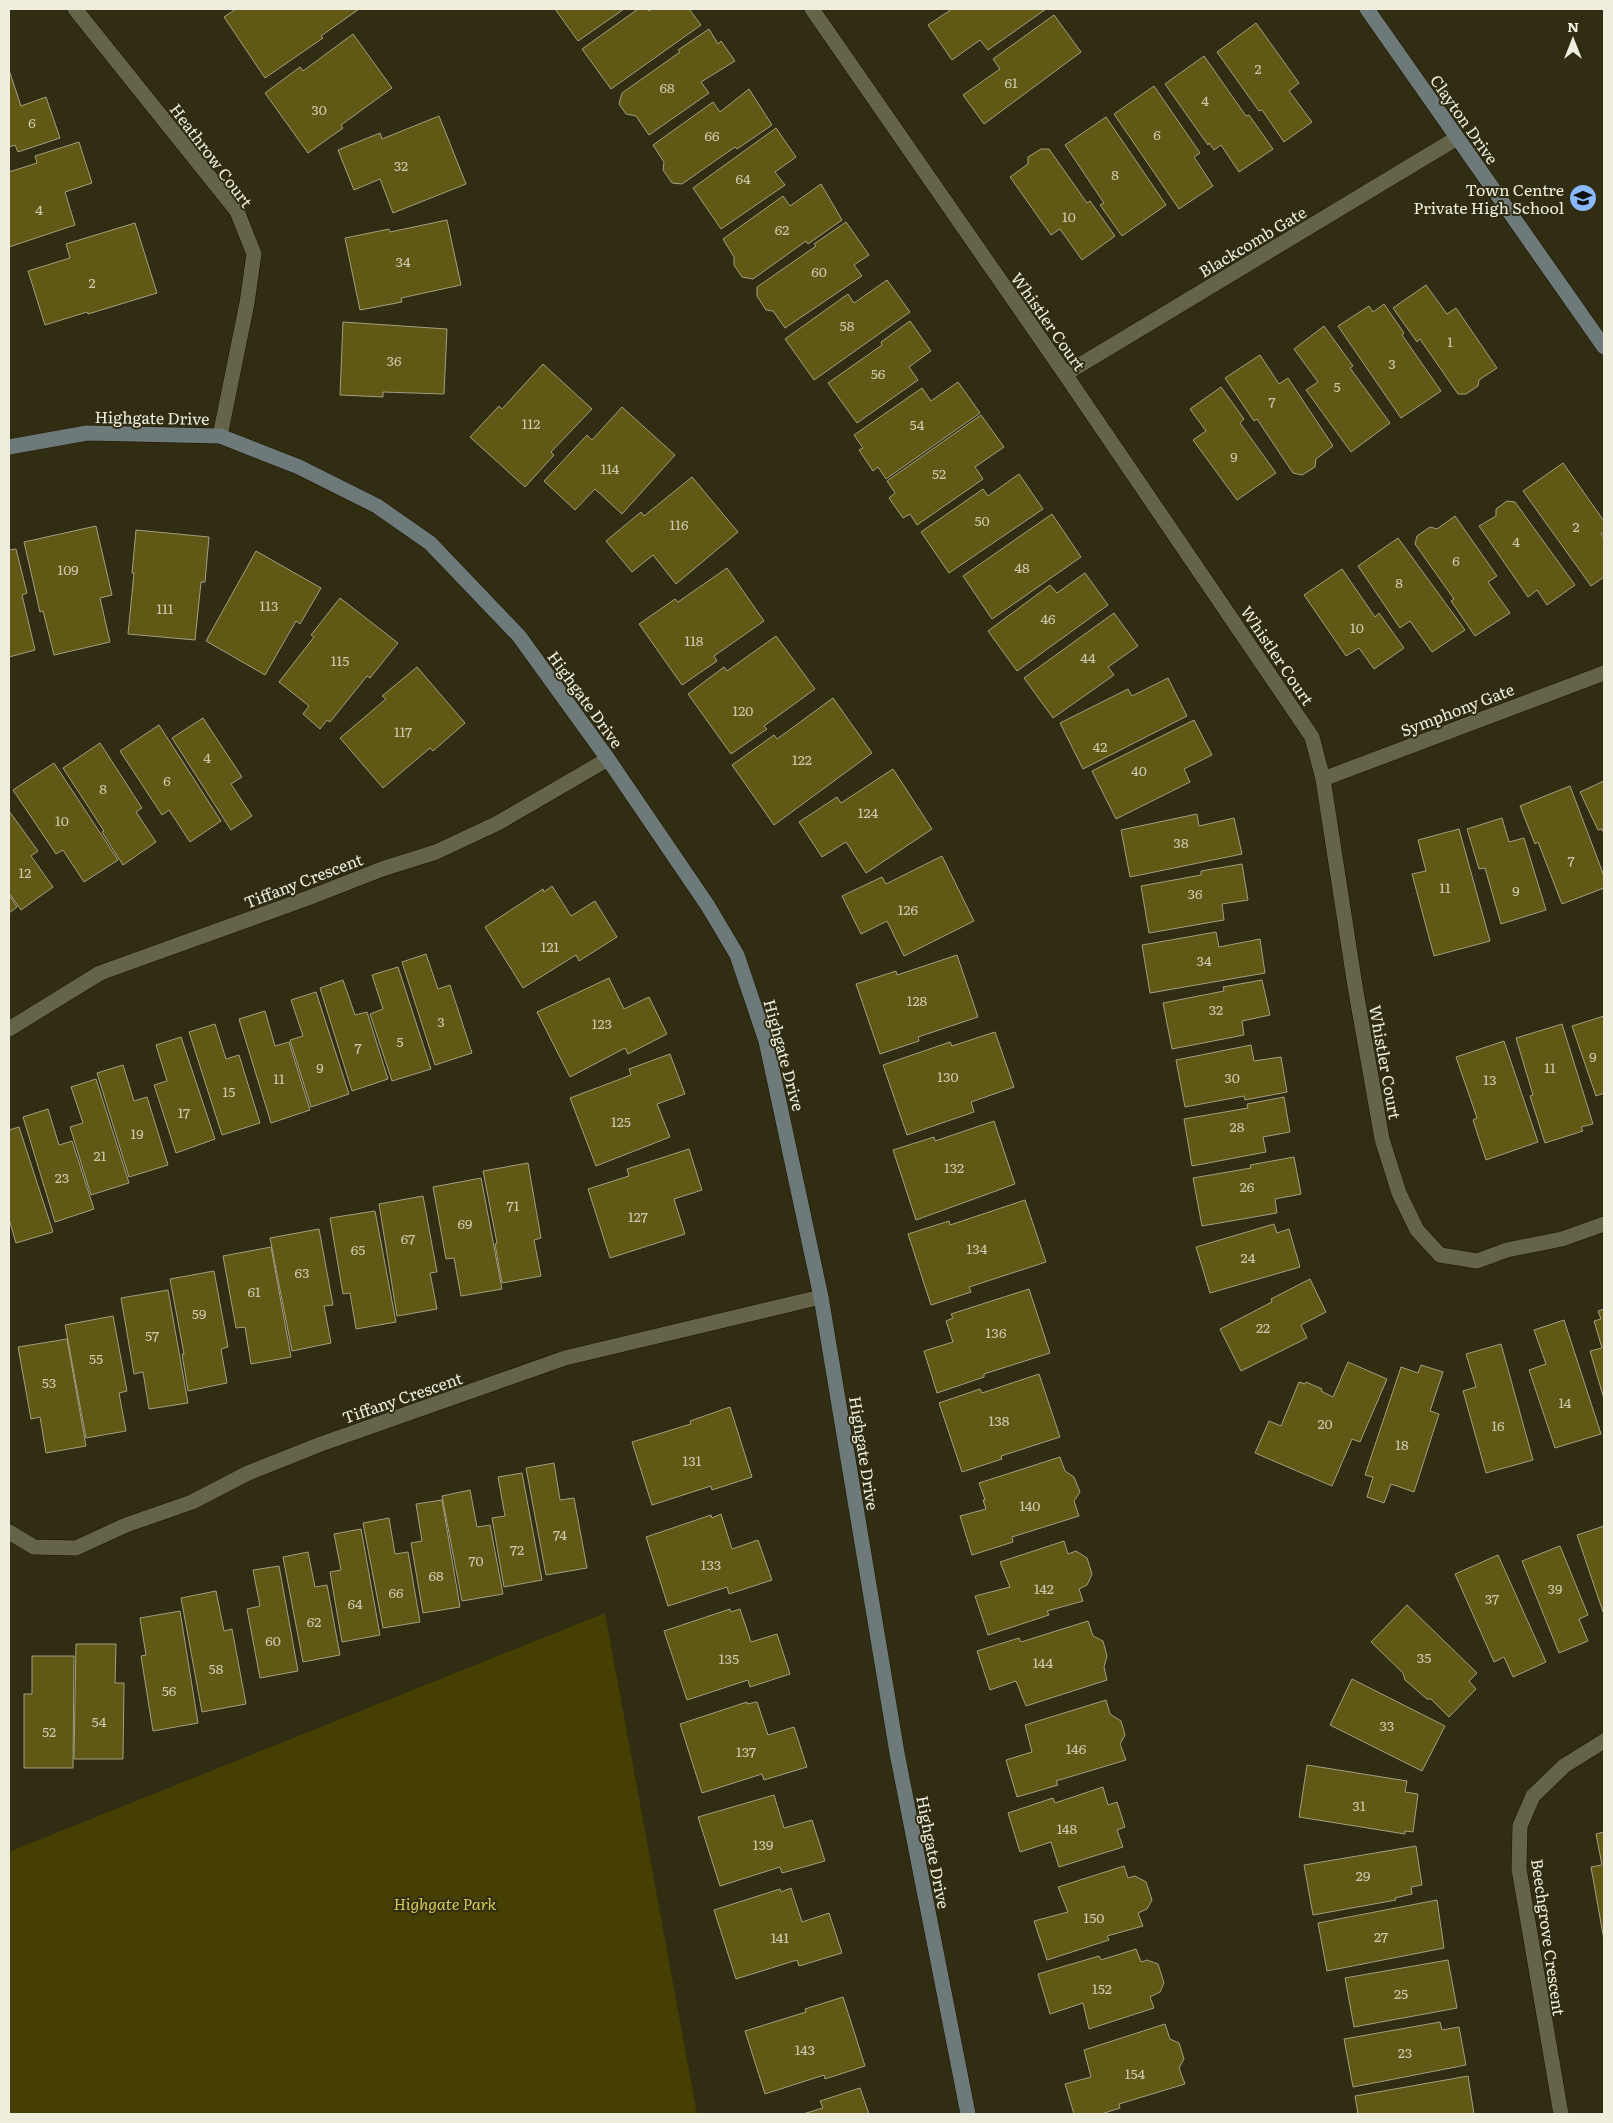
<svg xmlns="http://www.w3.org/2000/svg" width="1613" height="2123" font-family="Literata,serif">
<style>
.green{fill:#453f04}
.building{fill:#605814;stroke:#a29f81}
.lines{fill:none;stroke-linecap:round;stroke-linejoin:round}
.street-casing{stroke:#191500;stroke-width:16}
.secondary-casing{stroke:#191500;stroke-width:16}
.street{stroke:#666448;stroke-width:15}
.secondary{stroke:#6e7a79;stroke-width:15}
.labels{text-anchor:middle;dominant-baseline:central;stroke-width:4;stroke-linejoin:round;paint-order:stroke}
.number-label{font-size:14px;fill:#cbc8ac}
.street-label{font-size:16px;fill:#efeede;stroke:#302d13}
.poi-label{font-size:16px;fill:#efeede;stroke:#302d13;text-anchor:end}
.park-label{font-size:16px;font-style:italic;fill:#d7ca56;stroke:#302d13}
</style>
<rect width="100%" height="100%" fill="#302d13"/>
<path class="green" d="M605 1613 697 2114H9V1852Z"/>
<path class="building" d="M236 9H359L321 36 323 38 265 78 224 17Z
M555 9H624L578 41Z
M638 9H647L649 11 652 9H689L701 25 611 89 582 49Z
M952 9H1046L988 50 980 40 952 60 928 25Z
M1054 15 1081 52 984 124 963 95 1000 69 993 59Z
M1256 23 1299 83 1289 91 1312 122 1284 142 1262 110 1259 111 1217 52Z
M709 29 718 44 721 41 735 61 701 82 709 93 649 135 636 116 626 114 619 104 622 93 680 52 678 50Z
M353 34 392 88 341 125 343 128 308 153 265 93 300 67 303 71Z
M1204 56 1246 116 1249 115 1273 149 1239 172 1221 145 1214 150 1209 143 1208 145 1165 84Z
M9 70 21 106 46 97 60 138 18 152 15 145 9 147Z
M1154 86 1200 153 1194 157 1213 186 1179 209 1114 114Z
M749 89 772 125 737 149 735 147 682 184 672 183 663 170 664 162 653 145 713 102 720 112Z
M439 116 466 184 393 213 380 179 354 190 338 150 380 133 382 139Z
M1106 117 1166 205 1122 236 1100 205 1104 203 1065 145Z
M776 128 796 157 775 172 785 185 721 229 693 188Z
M79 142 92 183 65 192 75 225 9 247V172L37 163 35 156Z
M1041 149H1049L1087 203 1090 201 1115 236 1082 260 1060 229 1051 235 1010 177 1028 164V157Z
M821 184 842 220 808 244 806 241 753 279 742 277 734 265V257L723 239 783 196 790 206Z
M447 220 461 285 401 298 402 302 360 310 345 238 389 229 390 232Z
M846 222 869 255 854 265 862 276 785 328 773 311 766 310 757 296V287L816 246 814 244Z
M135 223 157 293 88 314 87 312 45 325 28 271 70 258 66 244Z
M887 280 910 312 814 380 785 339 848 294 854 303Z
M1426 285 1447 314 1456 308 1497 368 1479 380 1478 386 1466 394H1458L1420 339 1417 342 1393 308Z
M1384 304 1404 333 1402 335 1441 391 1401 418 1338 326 1369 306 1373 312Z
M910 321 931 351 909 367 918 380 857 423 828 383 882 345 881 342Z
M343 322 447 329 444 394 383 392V397L340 395Z
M1324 326 1353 366 1350 368 1390 423 1351 452 1306 390 1318 382 1294 349Z
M1260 355 1279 384 1288 378 1333 446 1316 459 1315 467 1302 475 1293 473 1257 419 1254 421 1225 378Z
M543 364 592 409 551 452 554 455 525 487 470 437 499 406 502 409Z
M958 382 980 413 886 479 878 467 873 471 859 450 863 448 854 435 922 388 931 401Z
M1221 387 1244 419 1240 423 1276 473 1237 500 1193 440 1206 431 1190 409Z
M622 407 675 455 622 514 595 489 575 510 544 481 587 435 592 440Z
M981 415 1004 447 975 467 983 479 917 525 910 514 903 518 889 498 895 493 887 481Z
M1563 463 1604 521V532L1601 534 1604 538V577L1591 586 1523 491Z
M1019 474 1043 509 949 573 921 532 983 489 988 496Z
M692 477 738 532 676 584 653 555 632 572 606 541 641 512 644 516Z
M1507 501 1515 502 1575 585 1547 605 1537 590 1528 597 1479 526 1496 516V509Z
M1052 514 1081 557 992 619 963 576Z
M1455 516 1497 576 1488 582 1510 613 1475 636 1451 601 1454 599 1415 544 1417 536 1430 527 1437 529Z
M96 526 112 595 100 598 110 642 54 655 43 611 40 612 24 542Z
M136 530 209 537 205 582H201L195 640 128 634 134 573H132Z
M1398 538 1465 630 1432 652 1410 621 1400 628 1358 566Z
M16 549 27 593 22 595 35 650 9 657V550Z
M256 551 321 588 300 624 296 621 265 675 206 641Z
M727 568 764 621 714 656 717 661 682 685 639 624 675 599 678 602Z
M1342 569 1375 617 1379 613 1404 648 1374 669 1359 648 1346 656 1304 595Z
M1085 573 1108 605 1017 671 988 631 1050 585 1057 593Z
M340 598 398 643 370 678 367 676 330 722 327 720 320 729 303 714 309 706 279 682 314 637 311 635Z
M1114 613 1138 646 1108 667 1114 675 1053 718 1024 678Z
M776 636 815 689 764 726 767 729 731 754 688 694 724 667 727 671Z
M417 667 465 723 433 751 430 748 383 788 340 738 386 699 382 696Z
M1168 678 1187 716 1083 769 1060 723 1128 689 1132 696Z
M833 698 872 753 774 825 732 765 774 735 777 739Z
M203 718 242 777 231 784 252 816 231 830 172 738Z
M1194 720 1212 755 1184 769 1190 782 1116 819 1092 771Z
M159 725 221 821 190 842 169 810 162 815 120 751Z
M100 743 142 808 136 812 156 842 123 865 102 832 104 831 63 768Z
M54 763 118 860 84 882 63 850 56 854 13 790Z
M893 769 932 829 866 873 846 842 822 857 799 822 837 797 841 803Z
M1604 781V834L1602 829 1598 830 1580 792Z
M1570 786 1604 876V888L1562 904 1538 842 1535 844 1520 806Z
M9 811 38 851 31 856 53 887 21 910 9 893Z
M1197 814 1199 826 1234 818 1242 854 1130 877 1121 830Z
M1502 818 1509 842 1524 838 1546 910 1501 924 1485 868 1479 869 1467 829Z
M1459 829 1490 941 1434 956 1412 874 1426 871 1418 840Z
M942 856 974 921 904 956 887 921 861 934 842 896 882 877 886 884Z
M1242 864 1248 900 1222 904 1224 920 1149 933 1141 886 1201 875V871Z
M552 886 571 916 595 901 617 937 579 961 576 955 523 988 485 927 543 889 544 892Z
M9 895 17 907 9 913Z
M1216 932 1219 947 1260 939 1265 973 1150 993 1142 945Z
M426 954 438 989 450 985 472 1053 435 1065 402 962Z
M957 955 978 1017 918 1037 919 1041 880 1054 856 984 896 971 897 975Z
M398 967 431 1069 392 1081 370 1014 383 1009 372 975Z
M609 978 624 1009 649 997 667 1034 628 1054 625 1048 570 1077 537 1012Z
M343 980 355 1015 367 1012 388 1079 352 1091 320 988Z
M1262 980 1270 1015 1242 1021 1244 1035 1172 1049 1163 1003 1224 991 1223 987Z
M316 992 349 1094 311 1107 290 1040 303 1036 291 1000Z
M265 1011 275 1046 289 1042 310 1110 271 1123 239 1019Z
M1604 1016V1093L1596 1096 1572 1026Z
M215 1024 226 1059 239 1055 260 1123 222 1135 189 1032Z
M1562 1024 1593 1124 1581 1127 1583 1131 1545 1143 1530 1096 1533 1095 1516 1038Z
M995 1032 1014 1087 971 1102 974 1112 907 1135 883 1065 950 1042 952 1046Z
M181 1037 215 1139 176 1153 154 1085 167 1081 156 1045Z
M1504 1041 1538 1142 1486 1160 1473 1120 1477 1118 1456 1057Z
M1251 1045 1254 1061 1281 1057 1287 1092 1245 1100 1244 1096 1185 1107 1176 1060Z
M670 1054 685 1094 657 1104 670 1137 596 1166 570 1098 631 1075 629 1069Z
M123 1065 134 1101 147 1097 168 1165 129 1177 97 1073Z
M96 1079 129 1183 91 1195 70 1127 83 1123 71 1087Z
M1284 1097 1290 1132 1263 1137 1266 1152 1192 1166 1184 1119 1248 1108 1247 1104Z
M48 1109 59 1145 72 1141 94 1209 55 1222 23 1117Z
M994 1121 1015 1184 916 1220 893 1150 934 1137 935 1141Z
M19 1127 53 1232 16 1243 9 1219V1130Z
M689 1149 702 1190 674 1199 685 1234 610 1258 588 1189 629 1176 627 1169Z
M1294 1157 1301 1194 1275 1199 1277 1213 1202 1226 1193 1178 1251 1168 1250 1165Z
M528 1163 541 1238 534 1240 541 1276 502 1283 495 1244 497 1243 483 1171Z
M481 1178 502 1289 461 1296 454 1258 446 1259 433 1187Z
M423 1196 437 1272 430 1273 437 1309 397 1316 379 1204Z
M1025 1200 1046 1262 969 1287 971 1292 931 1305 908 1234 949 1221 950 1225Z
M375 1211 396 1322 356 1329 350 1293 343 1294 330 1218Z
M1274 1224 1277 1233 1289 1229 1300 1267 1210 1293 1196 1247Z
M319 1229 333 1305 324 1306 331 1343 292 1351 270 1238Z
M271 1247 291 1357 251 1364 245 1327 236 1328 223 1256Z
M214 1271 228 1347 221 1349 227 1383 188 1391 182 1354H184L170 1279Z
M1310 1279 1326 1312 1301 1325 1307 1338 1241 1371 1220 1329 1272 1302 1271 1299Z
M1029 1289 1050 1353 984 1374V1377L937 1393 924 1351 953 1342 946 1321 953 1318 951 1314Z
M168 1290 188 1403 149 1409 143 1372 134 1374 121 1298Z
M1604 1309V1399L1590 1351 1602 1348 1594 1321 1601 1319 1598 1311Z
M113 1316 127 1391 119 1393 126 1431 86 1438 65 1325Z
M1564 1320 1601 1434 1555 1448 1529 1370 1546 1364 1534 1330Z
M67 1339 86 1446 46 1453 40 1417 31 1419 18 1347Z
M1501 1344 1533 1460 1486 1473 1463 1391 1476 1387 1466 1354Z
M1348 1362 1387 1379 1360 1442 1352 1439 1332 1486 1255 1453 1269 1421 1281 1426 1299 1382 1305 1384 1306 1382 1322 1389 1321 1391 1333 1397Z
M1421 1365 1443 1372 1430 1411 1439 1414 1414 1492 1391 1484 1384 1503 1367 1497 1373 1477 1365 1475 1401 1367 1418 1373Z
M1039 1374 1060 1437 1001 1456 1002 1459 962 1472 939 1403 980 1389 982 1393Z
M730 1407 752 1477 712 1490 711 1486 652 1505 632 1442 691 1424 690 1421Z
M1060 1457 1065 1471 1074 1477 1080 1492 1074 1501 1079 1516 1012 1537 1013 1542 972 1555 960 1516 986 1509 983 1500H985L979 1483Z
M554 1463 560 1500 574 1498 587 1568 546 1575 526 1468Z
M522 1473 542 1580 504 1587 492 1518 505 1516 498 1477Z
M470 1490 477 1527 490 1525 503 1594 462 1601 442 1496Z
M442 1500 460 1607 423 1613 411 1543 422 1541 416 1504Z
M721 1514 732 1549 758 1540 772 1580 729 1594 727 1587 668 1606 646 1537 711 1515 712 1518Z
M389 1518 395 1554 408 1552 420 1622 383 1628 363 1523Z
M1604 1526V1612H1603L1577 1535Z
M361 1529 380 1635 342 1642 330 1572 341 1570 334 1534Z
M1064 1541 1068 1554 1076 1551 1087 1558 1092 1574 1087 1585 1079 1589 1083 1601 1047 1611 1049 1615 988 1635 975 1596 1010 1587 1000 1562Z
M1560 1546 1588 1615 1579 1619 1588 1641 1559 1653 1522 1561Z
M308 1552 315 1587 327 1585 340 1655 303 1662 283 1557Z
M1498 1555 1546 1662 1513 1677 1504 1657 1494 1662 1455 1574Z
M279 1566 298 1671 260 1678 247 1609 260 1606 253 1570Z
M216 1591 224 1631 232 1629 246 1704 202 1712 181 1598Z
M1407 1605 1477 1673 1469 1681 1476 1689 1449 1717 1431 1699H1427L1405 1680 1403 1673 1371 1642Z
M730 1609 731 1612 740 1609 751 1642 777 1634 790 1674 750 1687 748 1680 687 1700 664 1631Z
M180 1611 198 1723 153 1731 141 1656 146 1655 140 1618Z
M1088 1621 1093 1636 1103 1641 1107 1656 1104 1667 1107 1680 1026 1706 1016 1681 990 1690 977 1651 1019 1638 1021 1642Z
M76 1644H116L115 1683H124L123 1759H74Z
M32 1656H74L73 1768H24V1694H32Z
M1352 1679 1445 1726 1422 1771 1330 1725Z
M1106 1700 1110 1714 1121 1721 1125 1735 1120 1744 1126 1760 1056 1781 1058 1785 1017 1797 1006 1760 1032 1752 1025 1725Z
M747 1702V1704L757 1702 768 1735 794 1727 807 1767 764 1780 762 1774 702 1793 680 1724Z
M1307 1765 1407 1781 1405 1792 1418 1794 1413 1832 1405 1831V1834L1299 1817Z
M1103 1787 1108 1805 1117 1802 1125 1827 1117 1830 1123 1847 1059 1867 1051 1842 1020 1852 1008 1813 1053 1798 1055 1803Z
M774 1795 784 1828 812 1820 825 1861 782 1873 780 1867 720 1886 698 1817Z
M1604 1832V1940L1591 1867 1602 1865 1596 1834Z
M1416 1846 1422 1885 1411 1887 1412 1894 1395 1898 1396 1900 1313 1915 1304 1865Z
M1124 1866 1128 1878 1135 1876 1146 1882 1152 1900 1147 1909 1138 1913 1143 1926 1107 1936 1109 1940 1047 1960 1034 1921 1068 1912 1058 1887Z
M791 1888 802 1922 829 1913 842 1953 799 1966 797 1960 736 1979 714 1910 780 1889 781 1892Z
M1437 1900 1444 1948 1327 1971 1318 1923Z
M1136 1949 1141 1962 1147 1960 1158 1964 1164 1983 1160 1992 1150 1997 1154 2008 1089 2029 1083 2003 1050 2014 1038 1974 1099 1956 1101 1960Z
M1448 1960 1457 2008 1354 2027 1345 1978Z
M843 1997 865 2066 825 2079 824 2075 765 2094 745 2031 806 2012 805 2009Z
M1440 2022 1442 2030 1459 2027 1466 2065 1353 2087 1344 2039Z
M1165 2024 1170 2039 1179 2043 1184 2059 1179 2068 1185 2084 1119 2104 1120 2108 1101 2114H1074L1065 2084 1091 2077 1084 2050Z
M1468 2076 1474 2114H1358L1355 2096Z
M860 2088 869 2114H803L823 2108 820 2101Z"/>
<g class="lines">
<g class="street-casing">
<path id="street" d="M75 9 237 211 254 254 247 303 220 436
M812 9 1065 374 1312 737 1323 779 1355 986 1382 1139 1399 1193 1417 1230 1440 1255 1477 1261 1507 1250 1562 1239 1604 1224
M1065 374 1457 138
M1323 779 1604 673
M9 1029 100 973 308 898 382 869 436 852 498 823 608 759
M9 1532 34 1547 76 1548 126 1525 192 1502 248 1473 321 1444 565 1358 821 1297
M1561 2114 1519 1869 1520 1826 1533 1796 1564 1766 1604 1741"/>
</g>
<g class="secondary-casing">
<path id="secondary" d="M1367 9 1604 347
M9 447 87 433 220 436 299 467 377 506 430 543 519 636 608 759 708 906 737 955 766 1041 821 1297 897 1753 968 2114"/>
</g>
<use href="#street" class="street"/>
<use href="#secondary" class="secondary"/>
</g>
<defs>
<g id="school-disc" transform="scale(1.4375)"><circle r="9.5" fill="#8abafc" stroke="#302d13"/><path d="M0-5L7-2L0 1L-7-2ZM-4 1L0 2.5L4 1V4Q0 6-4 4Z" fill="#111"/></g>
</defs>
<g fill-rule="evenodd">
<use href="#school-disc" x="1583" y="198"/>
</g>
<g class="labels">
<g class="number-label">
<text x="1258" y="68">2</text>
<text x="1011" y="82">61</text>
<text x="667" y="87">68</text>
<text x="1205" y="100">4</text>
<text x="319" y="109">30</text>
<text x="32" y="122">6</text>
<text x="1157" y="134">6</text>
<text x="712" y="135">66</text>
<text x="401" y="165">32</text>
<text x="1115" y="174">8</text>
<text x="743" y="178">64</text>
<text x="39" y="209">4</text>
<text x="1069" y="216">10</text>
<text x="782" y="229">62</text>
<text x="403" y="261">34</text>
<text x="819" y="271">60</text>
<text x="92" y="282">2</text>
<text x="847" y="325">58</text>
<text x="1450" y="341">1</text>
<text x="394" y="360">36</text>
<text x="1392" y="363">3</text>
<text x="878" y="373">56</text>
<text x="1337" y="386">5</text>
<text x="1272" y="401">7</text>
<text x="531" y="423">112</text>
<text x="917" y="424">54</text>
<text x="1234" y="456">9</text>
<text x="610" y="468">114</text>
<text x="939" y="473">52</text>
<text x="982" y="520">50</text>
<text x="679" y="524">116</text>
<text x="1576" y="526">2</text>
<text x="1516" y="541">4</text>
<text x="1456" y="560">6</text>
<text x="1022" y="567">48</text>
<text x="68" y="569">109</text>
<text x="1399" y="582">8</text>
<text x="269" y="605">113</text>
<text x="165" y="608">111</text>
<text x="1048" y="618">46</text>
<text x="1357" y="627">10</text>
<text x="694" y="640">118</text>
<text x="1088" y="657">44</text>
<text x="340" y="660">115</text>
<text x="743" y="710">120</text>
<text x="403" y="731">117</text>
<text x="1100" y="746">42</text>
<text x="207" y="757">4</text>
<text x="802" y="759">122</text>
<text x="1139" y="770">40</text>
<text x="167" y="780">6</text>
<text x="103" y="788">8</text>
<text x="868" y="812">124</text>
<text x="62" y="820">10</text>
<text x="1181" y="842">38</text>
<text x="1571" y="860">7</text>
<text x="25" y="872">12</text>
<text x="1445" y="887">11</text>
<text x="1516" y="890">9</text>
<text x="1195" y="893">36</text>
<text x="908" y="909">126</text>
<text x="550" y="946">121</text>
<text x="1204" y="960">34</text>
<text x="917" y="1000">128</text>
<text x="1216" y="1009">32</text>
<text x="441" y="1021">3</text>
<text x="602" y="1023">123</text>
<text x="400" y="1041">5</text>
<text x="358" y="1047">7</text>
<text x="1593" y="1056">9</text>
<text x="320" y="1067">9</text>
<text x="1550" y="1067">11</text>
<text x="948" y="1076">130</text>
<text x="1232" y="1077">30</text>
<text x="279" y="1078">11</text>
<text x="1490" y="1079">13</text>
<text x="229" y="1091">15</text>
<text x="184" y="1112">17</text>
<text x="621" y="1121">125</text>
<text x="1237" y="1126">28</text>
<text x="137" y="1133">19</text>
<text x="100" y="1155">21</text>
<text x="954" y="1167">132</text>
<text x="62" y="1177">23</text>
<text x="1247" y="1186">26</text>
<text x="513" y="1205">71</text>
<text x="638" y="1216">127</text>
<text x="465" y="1223">69</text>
<text x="408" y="1238">67</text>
<text x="977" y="1248">134</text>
<text x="358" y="1249">65</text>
<text x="1248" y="1257">24</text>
<text x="302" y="1272">63</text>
<text x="254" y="1291">61</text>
<text x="199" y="1313">59</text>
<text x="1263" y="1327">22</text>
<text x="996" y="1332">136</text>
<text x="152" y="1335">57</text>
<text x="96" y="1358">55</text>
<text x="49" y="1382">53</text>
<text x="1565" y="1402">14</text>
<text x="999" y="1420">138</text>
<text x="1325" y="1423">20</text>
<text x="1498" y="1425">16</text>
<text x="1402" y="1444">18</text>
<text x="692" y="1460">131</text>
<text x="1030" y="1505">140</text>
<text x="560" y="1534">74</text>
<text x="517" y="1549">72</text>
<text x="476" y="1560">70</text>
<text x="711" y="1564">133</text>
<text x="436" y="1575">68</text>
<text x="1044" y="1588">142</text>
<text x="1555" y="1588">39</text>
<text x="396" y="1592">66</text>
<text x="1492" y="1598">37</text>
<text x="355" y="1603">64</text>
<text x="314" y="1621">62</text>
<text x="273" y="1640">60</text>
<text x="1424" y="1657">35</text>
<text x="729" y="1658">135</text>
<text x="1043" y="1662">144</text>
<text x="216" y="1668">58</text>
<text x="169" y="1690">56</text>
<text x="99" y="1721">54</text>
<text x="1387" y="1725">33</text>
<text x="49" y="1731">52</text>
<text x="1076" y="1748">146</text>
<text x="746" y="1751">137</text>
<text x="1359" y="1805">31</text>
<text x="1067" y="1828">148</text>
<text x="763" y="1844">139</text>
<text x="1363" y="1875">29</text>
<text x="1094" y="1917">150</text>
<text x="1381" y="1936">27</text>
<text x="780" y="1937">141</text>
<text x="1102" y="1988">152</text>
<text x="1401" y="1993">25</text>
<text x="805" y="2049">143</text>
<text x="1405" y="2052">23</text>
<text x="1135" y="2073">154</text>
</g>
<g class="street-label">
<text transform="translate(1465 119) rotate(55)">Clayton Drive</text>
<text transform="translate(212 155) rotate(53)">Heathrow Court</text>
<text transform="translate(1252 241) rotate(-31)">Blackcomb Gate</text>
<text transform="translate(1049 321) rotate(55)">Whistler Court</text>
<text transform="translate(152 417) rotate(1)">Highgate Drive</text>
<text transform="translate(1278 655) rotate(56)">Whistler Court</text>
<text transform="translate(586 699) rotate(54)">Highgate Drive</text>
<text transform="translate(1457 709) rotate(-21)">Symphony Gate</text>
<text transform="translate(303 880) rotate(-21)">Tiffany Crescent</text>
<text transform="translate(785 1055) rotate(75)">Highgate Drive</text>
<text transform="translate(1386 1062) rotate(80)">Whistler Court</text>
<text transform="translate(402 1397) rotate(-19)">Tiffany Crescent</text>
<text transform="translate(865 1453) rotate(81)">Highgate Drive</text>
<text transform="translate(934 1852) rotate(79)">Highgate Drive</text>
<text transform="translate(1549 1937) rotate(82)">Beechgrove Crescent</text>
</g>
<g class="poi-label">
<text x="1564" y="189">Town Centre<tspan x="1564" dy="18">Private High School</tspan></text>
</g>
<g class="park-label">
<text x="445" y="1903">Highgate Park</text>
</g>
</g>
<rect width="1613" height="2123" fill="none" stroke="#efeede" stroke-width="20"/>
<g transform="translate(1573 40)" stroke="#302d13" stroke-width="4" paint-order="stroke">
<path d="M0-4L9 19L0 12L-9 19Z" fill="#efeede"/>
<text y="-8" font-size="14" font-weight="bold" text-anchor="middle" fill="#efeede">N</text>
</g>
</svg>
